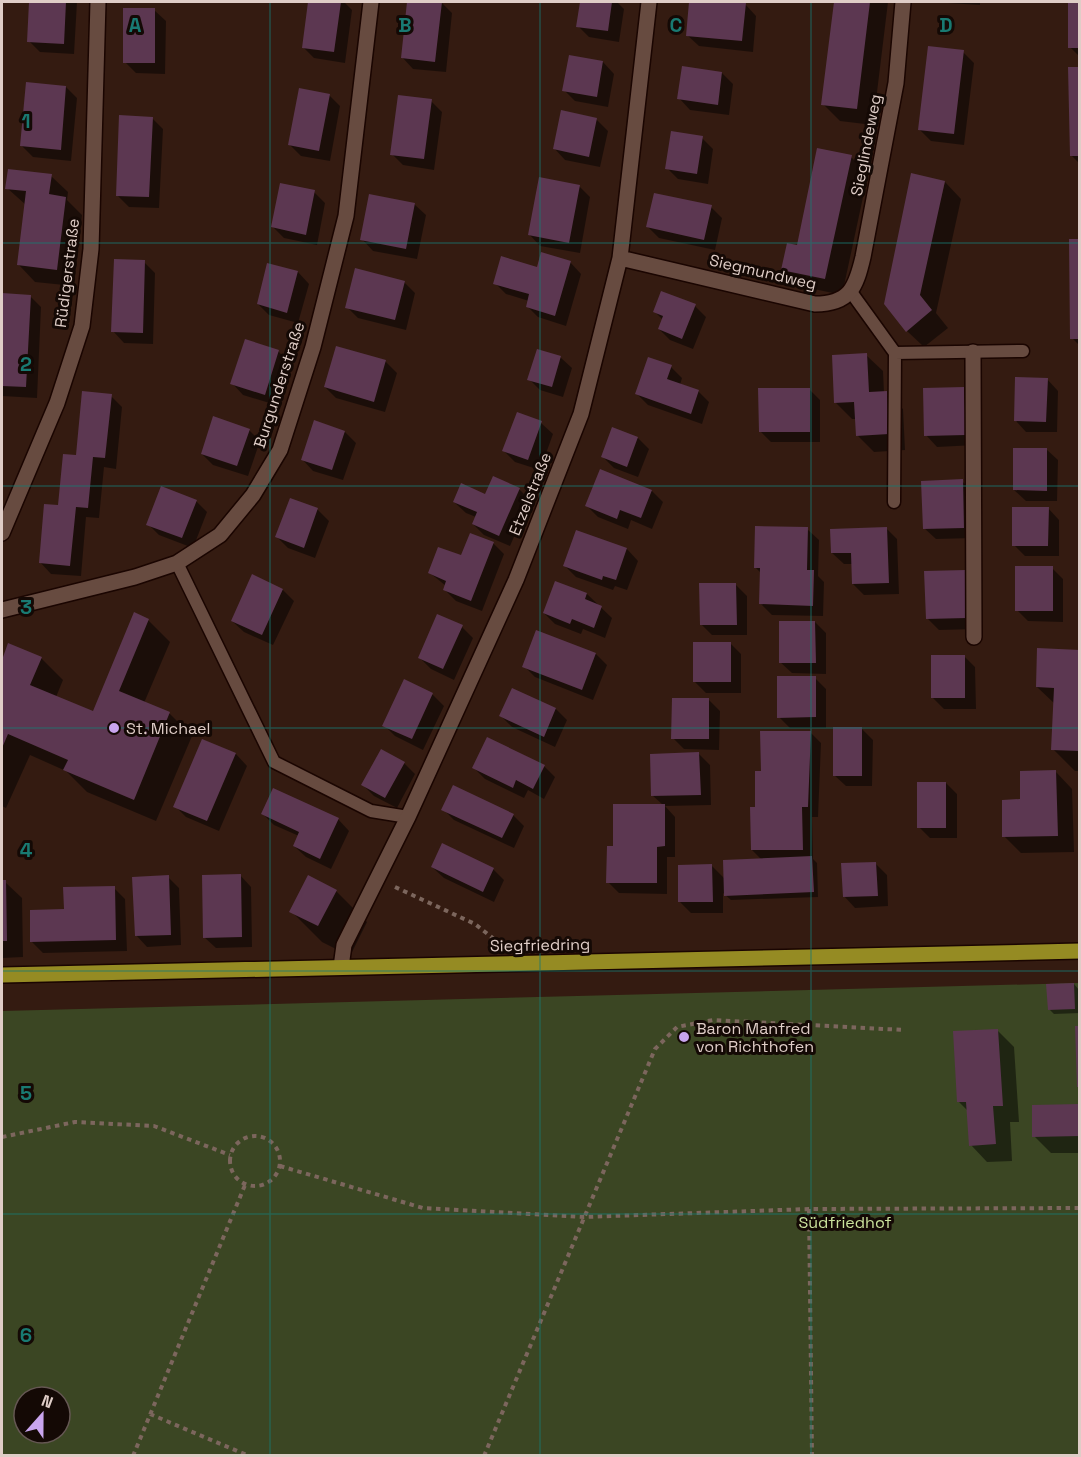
<svg xmlns="http://www.w3.org/2000/svg" width="1081" height="1457" font-family="'Space Grotesk',sans-serif">
<style>
.green{fill:#3b4623;fill-rule:evenodd}
.shadow{fill:#0007}
.building{fill:#5c3751}
.lines{fill:none;stroke-linecap:round;stroke-linejoin:round}
.lane-casing{stroke:#1a0501;stroke-width:15}
.street-casing{stroke:#1a0501;stroke-width:18}
.primary-casing{stroke:#1a0501;stroke-width:18}
.path{stroke:#7c665d;stroke-width:4;stroke-dasharray:4.5 4.5;stroke-linecap:butt}
.lane{stroke:#674b40;stroke-width:12}
.street{stroke:#674b40;stroke-width:15}
.primary{stroke:#958b23;stroke-width:15}
.grid{fill:none;stroke:#197a72;stroke-width:1.5;stroke-opacity:0.55}
.poi-dot{fill:#c9a5ee;stroke:#140905;stroke-width:2}
.labels{text-anchor:middle;dominant-baseline:central;stroke-width:6;stroke-linejoin:round;paint-order:stroke}
.street-label{font-size:16px;fill:#dfcdc7;stroke:#140905}
.poi-label{font-size:16px;fill:#dfcdc7;stroke:#140905;text-anchor:start}
.park-label{font-size:16px;fill:#cbe39d;stroke:#140905}
.grid-label{font-size:20px;text-anchor:middle;font-weight:bold;fill:#197a72;stroke:#140905;stroke-width:6;stroke-linejoin:round;paint-order:stroke}
</style>
<rect width="100%" height="100%" fill="#341b11"/>
<path class="green" d="M1079 983V1455H2V1011ZM24 1397H60V1433H24Z"/>
<path class="shadow" d="M31 2H77L74 54 40 52 29 41Z
M310 2H344L352 10 345 63 314 58 303 47Z
M408 2H441L452 13 446 72 413 69 402 57Z
M581 2H617L624 9 619 42 589 37 578 26Z
M691 2 745 4 756 16 753 52 699 46 687 35Z
M836 2H888L873 125 840 121 823 104Z
M946 2H980V5L948 3Z
M1069 2H1080V57L1070 47Z
M154 10 166 21 165 74 136 73 125 62Z
M963 52 974 63 964 145 931 141 920 130Z
M603 62 614 74 608 107 575 101 564 90Z
M1080 69V164L1071 155Z
M722 73 733 84 729 115 690 110 679 98Z
M66 87 77 98 71 161 33 157 22 146Z
M329 95 340 106 330 161 301 156 290 145Z
M431 101 442 112 434 170 403 165 392 154Z
M152 118 163 129 159 208 129 207 117 195Z
M597 120 608 131 600 167 565 160 554 148Z
M702 138 713 149 708 184 678 179 667 168Z
M851 157 868 174 842 295 800 286 783 269Z
M51 176 68 192 67 200 82 215 74 286 35 282 19 265 26 205 7 188Z
M945 182 961 199 936 313 948 328 924 347 907 331Z
M579 186 590 197 580 253 540 246 529 234Z
M314 192 325 203 317 245 284 238 273 227Z
M414 204 426 215 417 259 373 251 362 239Z
M711 207 722 218 715 250 659 238 648 227Z
M1080 241V346L1072 338Z
M144 262 155 273 153 344 124 343 113 331Z
M570 262 581 274 566 326 538 317 527 306 529 301 506 294 495 283 538 268Z
M268 265 298 272 309 284 298 323 269 315 258 304Z
M404 282 415 293 406 330 358 318 347 307Z
M2 295 30 296 41 307 37 398 2 396Z
M695 306 706 317 693 349 670 340 659 329 663 320 655 312Z
M246 341 279 352 290 363 276 405 243 395 232 383Z
M337 347 386 362 397 373 385 412 336 398 325 387Z
M866 355 883 371 884 393 903 409 905 450 874 452 857 435V419H852L835 402Z
M560 357 572 368 563 397 540 390 529 379Z
M671 367 682 378 680 385 698 391 709 402 702 424 648 405 637 394Z
M1047 379 1058 391 1057 432H1026L1015 420Z
M963 388 974 399 976 445 937 447 926 435Z
M809 389 820 400V442H771L760 431Z
M111 396 122 407 116 469 104 467 99 518 86 517 81 576 51 574 40 562 77 457Z
M518 414 541 423 553 434 540 470 515 462 504 451Z
M2 419 3 420 2 451Z
M249 430 260 441 248 476 213 465 202 454Z
M345 432 356 443 343 480 313 471 302 459Z
M638 438 649 449 638 477 614 468 603 457Z
M1046 449 1058 460 1057 501H1026L1014 490Z
M601 471 652 491 663 502 652 529 631 520 628 529 598 517 587 506Z
M962 481 973 492 975 538 936 539 924 528Z
M519 489 530 500 510 546 484 535 473 524 476 517 466 513 454 502Z
M291 500 318 510 329 521 315 558 288 548 277 537Z
M196 501 207 512 193 548 159 535 148 524Z
M1048 508 1059 520V556H1025L1014 545Z
M886 528 897 539 899 594 864 595 853 584V564H844L832 553Z
M807 529 819 540 818 576 824 582 823 616 772 615 761 604 762 574 755 567Z
M577 532 627 549 638 561 627 590 615 586 613 590 576 577 565 566Z
M493 543 504 554 482 611 456 601 445 590 446 586 430 573Z
M1052 568 1063 579V622L1028 621 1017 610Z
M965 571 976 582 978 629 939 630 928 619Z
M253 576 283 590 294 601 273 645 244 632 232 621Z
M556 583 587 594 612 618 605 638 583 629 581 634 555 624 544 613Z
M736 585 747 596V635H712L701 624Z
M148 620 170 642 144 703 170 714 192 736 156 821 87 792 66 771 30 755 6 808 2 806V664L9 645 41 658 63 680 56 697 93 713Z
M815 622 826 633V674L792 673 780 662Z
M462 627 473 638 454 680 431 669 420 658Z
M730 643 741 654V693H706L695 682Z
M1080 651V771H1075L1053 749 1055 704 1037 687Z
M596 654 607 665 593 700 535 677 524 666Z
M964 656 975 667 976 709H944L933 698Z
M815 678 826 689V728H790L779 717Z
M404 681 433 695 444 706 423 750 395 736 384 725Z
M513 690 556 709 567 720 555 747 512 727 501 716Z
M709 700 720 711 719 750 684 749 673 738Z
M861 728 873 740 872 786H846L834 775Z
M810 732 821 743 818 817H812L813 859 817 863 818 897 731 900 723 893V913H691L680 902 712 866 725 879 762 860 752 850 763 772Z
M203 740 236 754 247 766 219 831 186 817 175 806Z
M699 754 710 765 711 805 665 806 675 817V857H667V894L619 893 608 882 663 805 652 795Z
M404 763 415 774 397 808 374 796 363 785Z
M544 766 555 777 544 799 528 790 524 798 485 779 474 768Z
M1056 772 1072 789 1074 852 1021 853 1004 836 1022 801Z
M946 783 957 794V838H930L919 827Z
M443 809 513 815 524 826 514 848 454 820Z
M263 814 338 819 349 831 331 869 306 857 294 846 299 836 274 825Z
M876 864 887 875 888 906 855 908 844 896Z
M432 867 493 869 504 880 494 902 444 878Z
M240 875 251 887 252 947 216 948 204 937Z
M168 877 179 888 181 945 147 947 136 935Z
M2 882H5L22 898 23 957 2 958Z
M114 888 125 899 127 951 43 953 32 942 65 910Z
M336 891 367 922 350 956 322 942 291 911Z
M1074 984 1079 990 1080 1013 1054 1014 1049 1009Z
M997 1030 1014 1047 1019 1122H1010L1012 1161 987 1162 971 1145 968 1111 959 1102Z
M1080 1105V1153H1051L1034 1136Z"/>
<path class="building" d="M29 2H66L64 44 27 42Z
M308 2H341L334 52 302 48Z
M407 2H442L435 62 401 58Z
M580 2H612L608 31 576 27Z
M689 2 746 3 742 41 686 36Z
M834 2H870L857 109 821 105Z
M1068 2H1080V48H1068Z
M123 8H155V63H123Z
M928 46 964 50 954 134 918 130Z
M569 55 603 61 597 97 562 91Z
M682 66 722 72 718 105 677 99Z
M1068 67H1080V156H1070Z
M26 82 66 86 61 150 20 146Z
M299 88 330 94 319 151 288 145Z
M398 95 432 99 424 159 390 155Z
M561 110 597 118 589 157 553 149Z
M119 115 153 117 149 197 116 196Z
M671 131 703 136 697 174 665 169Z
M817 148 852 155 825 279 781 270 787 243 797 245Z
M8 169 52 174 49 194 66 197 57 270 17 265 26 191 5 189Z
M911 173 945 181 920 295 932 310 906 332 884 304Z
M539 177 580 185 569 243 528 235Z
M280 183 315 190 306 235 271 227Z
M654 193 712 205 704 240 646 227Z
M369 194 415 203 406 249 360 240Z
M1069 239H1080V339H1070Z
M541 252 571 261 555 316 526 307 529 294 493 284 501 256 537 267Z
M114 259 145 260 143 333 111 332Z
M267 263 298 271 287 313 257 304Z
M355 268 405 281 395 320 345 308Z
M661 291 696 304 682 339 658 329 663 316 653 312Z
M2 293 31 295 26 387 2 386Z
M245 339 279 350 265 395 230 384Z
M336 346 386 360 374 402 324 387Z
M537 349 561 356 552 387 527 380Z
M867 353 869 392 887 391 889 434 856 436 854 402 834 403 832 355Z
M648 357 672 365 667 379 699 390 691 414 635 394Z
M1015 377 1048 378 1046 422 1014 421Z
M964 387 966 435 924 436 923 388Z
M758 388H810V432H759Z
M82 391 112 394 105 458 93 457 88 508 76 507 70 566 39 563 44 504 58 505 63 454 76 455Z
M517 412 542 421 528 460 502 451Z
M213 416 250 429 237 466 201 454Z
M314 420 345 431 332 470 301 460Z
M612 427 638 437 627 467 601 457Z
M1013 448H1047V491L1013 490Z
M600 469 652 490 641 518 620 510 617 519 585 506Z
M493 476 520 488 499 536 472 524 477 512 453 502 461 483 485 494Z
M963 479 964 528 923 529 921 481Z
M161 486 197 500 182 538 146 525Z
M290 498 318 508 304 548 275 537Z
M1012 507H1049L1048 546H1012Z
M755 526 808 527 807 570H814L813 606 759 604 760 568H754Z
M887 527 889 583 852 584 851 553H831L830 529Z
M576 530 627 548 616 580 603 576 602 580 563 566Z
M470 533 494 542 471 601 443 590 446 581 428 573 438 547 461 555Z
M1015 566H1053V611H1015Z
M966 570 967 618 926 619 924 571Z
M252 574 283 589 262 635 231 621Z
M555 581 587 593 585 599 602 606 594 628 572 619 570 624 543 613Z
M699 583H736L737 625H700Z
M134 612 149 619 119 691 170 712 134 800 63 770 68 760 8 734 2 748V660L8 643 42 657 30 685 93 711Z
M437 614 463 625 443 669 418 658Z
M779 621H815L816 663H779Z
M536 630 596 653 582 690 522 667Z
M693 642H731V682H693Z
M1037 648 1080 650V751L1051 750 1054 688 1036 687Z
M931 655H965V698H931Z
M777 676H816V717L777 718Z
M404 679 433 693 412 739 382 726Z
M512 688 556 708 544 737 499 716Z
M672 698H709V739H671Z
M833 727H862V776H833Z
M760 731H811L808 807H802L803 850H751L750 807H755V771H761Z
M487 737 545 765 533 789 516 780 513 788 472 768Z
M202 739 236 753 207 821 173 807Z
M381 749 405 762 385 798 361 785Z
M699 752 701 795 651 796 650 754Z
M1056 770 1058 836 1002 837V800L1020 799V771Z
M917 782H946V828H917Z
M453 785 514 814 502 838 441 810Z
M273 788 339 818 320 859 293 846 299 832 261 814Z
M613 804H665V846L657 847V883H606L607 846H613Z
M442 843 494 868 483 892 431 867Z
M812 856 814 892 724 896 723 860Z
M876 862 878 896 843 897 841 863Z
M712 864 713 902H678V865Z
M241 874 242 937 203 938 202 875Z
M169 875 171 935 135 936 132 877Z
M308 875 337 890 318 926 289 912Z
M2 880H6L7 941H2Z
M115 886 116 940 30 942V910L64 909 63 887Z
M1074 983 1075 1009 1048 1010 1046 984Z
M1075 1026H1080V1087H1077Z
M998 1029 1003 1106H993L996 1144 969 1146 966 1102H957L953 1031Z
M1080 1104V1136L1032 1137V1105Z"/>
<g class="lines">
<g class="lane-casing">
<path id="lane" d="M851 292 895 353 1023 351
M894 502 895 353
M177 563 274 762 371 811 408 817"/>
</g>
<g class="street-casing">
<path id="street" d="M620 258 815 304C850 304 856 287 863 257L896 83 903 2
M973 352 974 637
M2 533 57 403 82 326 91 249 98 2
M2 610 135 577 177 563 220 535 253 495 280 450 313 347 346 216 371 2
M341 967 344 945 408 817 516 580 581 414 620 258 649 2"/>
</g>
<g class="primary-casing">
<path id="primary" d="M2 975 1080 951"/>
</g>
<path class="path" d="M395 887 475 924 499 943
M230 1161a25 25 0 1 1 50 0a25 25 0 1 1-50 0Z
M2 1137 75 1122 154 1126 230 1155
M280 1166 423 1208 584 1217 809 1209 1080 1208
M809 1209 812 1456
M150 1414 249 1456
M133 1456 245 1185
M484 1456 655 1049 677 1027 713 1020 904 1030"/>
<use href="#lane" class="lane"/>
<use href="#street" class="street"/>
<use href="#primary" class="primary"/>
</g>
<path class="grid" d="M270 2V1456M540 2V1456M811 2V1456M2 243H1080M2 486H1080M2 728H1080M2 971H1080M2 1214H1080"/>
<g class="poi-dot">
<circle cx="114" cy="728" r="6"/>
<circle cx="684" cy="1037" r="6"/>
</g>
<g class="labels">
<g class="street-label">
<text transform="translate(866 145) rotate(-79)">Sieglindeweg</text>
<text transform="translate(763 272) rotate(13)">Siegmundweg</text>
<text transform="translate(67 273) rotate(-83)">Rüdigerstraße</text>
<text transform="translate(279 385) rotate(-72)">Burgunderstraße</text>
<text transform="translate(530 494) rotate(-68)">Etzelstraße</text>
<text transform="translate(540 945) rotate(-1)">Siegfriedring</text>
</g>
<g class="poi-label">
<text x="126" y="728">St. Michael</text>
<text x="696" y="1028">Baron Manfred<tspan x="696" dy="18">von Richthofen</tspan></text>
</g>
<g class="park-label">
<text x="845" y="1222">Südfriedhof</text>
</g>
</g>
<g class="grid-label">
<text x="135" y="32">A</text>
<text x="405" y="32">B</text>
<text x="676" y="32">C</text>
<text x="946" y="32">D</text>
<text x="26" y="128">1</text>
<text x="26" y="371">2</text>
<text x="26" y="614">3</text>
<text x="26" y="857">4</text>
<text x="26" y="1100">5</text>
<text x="26" y="1342">6</text>
</g>
<rect width="1081" height="1457" fill="none" stroke="#dfcdc7" stroke-width="6"/>
<g transform="translate(42 1415) rotate(21)"><circle r="28" fill="#140905" stroke="#655753" stroke-width="1.5"/>
<path d="M0-4.5L10 22L0 15L-10 22Z" fill="#c9a5ee"/>
<text y="-9" font-size="16" font-weight="bold" text-anchor="middle" fill="#dfcdc7">N</text>
</g>
</svg>
